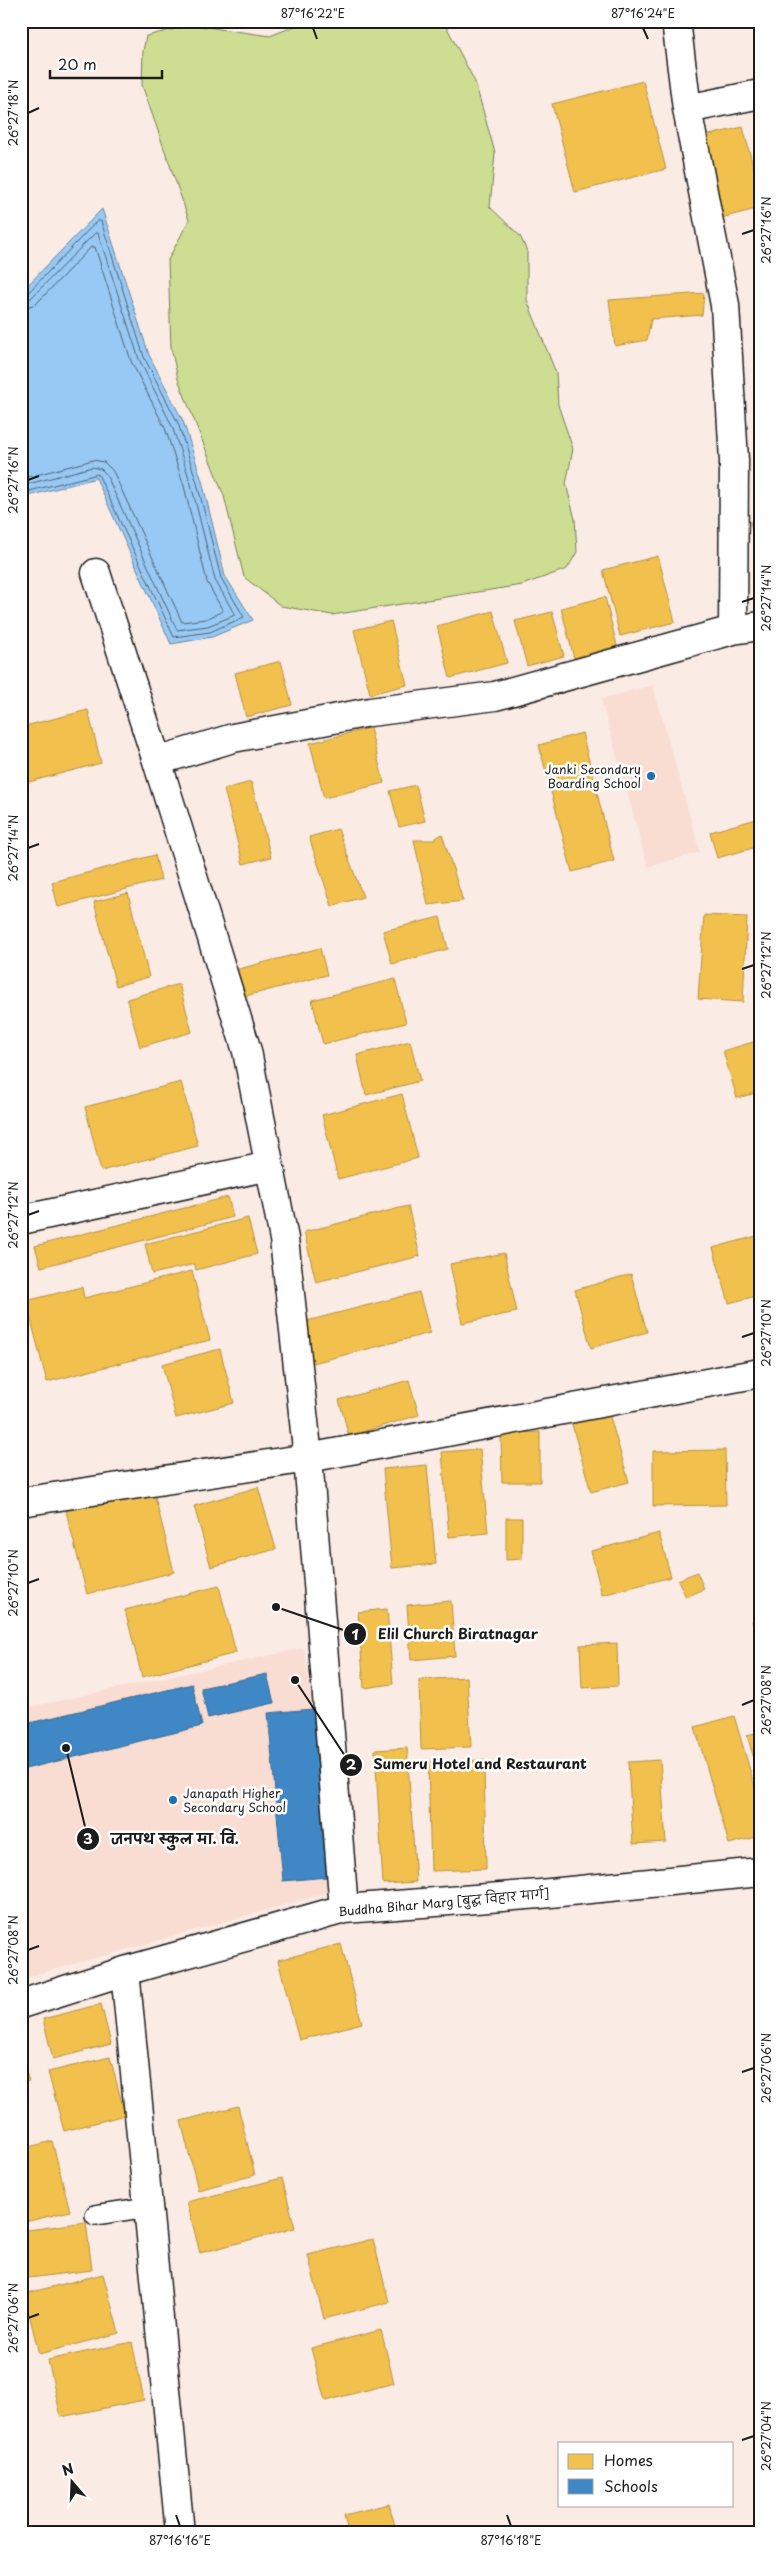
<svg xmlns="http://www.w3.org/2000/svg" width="781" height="2554" font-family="'Playpen Sans','Playpen Sans Deva',sans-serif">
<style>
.built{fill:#f9ddd2}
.green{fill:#cdde92;stroke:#747d57}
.water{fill:#97c9f4;stroke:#66849e}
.homes{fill:#f2c14e;stroke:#b2903f}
.schools{fill:#3f88c5;stroke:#346892}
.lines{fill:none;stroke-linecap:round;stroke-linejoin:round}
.shore{stroke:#4d6172;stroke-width:1}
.lane-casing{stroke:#1c1c1c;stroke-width:22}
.street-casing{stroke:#1c1c1c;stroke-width:31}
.lane{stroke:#fff;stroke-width:19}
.street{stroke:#fff;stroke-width:28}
.ticks{fill:none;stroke:#1c1c1c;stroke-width:2}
.poi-dot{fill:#1f6fb2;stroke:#fff;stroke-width:2}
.labels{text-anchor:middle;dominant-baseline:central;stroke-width:5;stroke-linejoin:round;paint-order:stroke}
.poi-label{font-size:12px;fill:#1c1c1c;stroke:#fff;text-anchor:end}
.street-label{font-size:12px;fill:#1c1c1c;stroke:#fff}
.leader{fill:none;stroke:#1c1c1c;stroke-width:2}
.callout-dot{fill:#1c1c1c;stroke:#fff;stroke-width:2}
.mark-label{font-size:15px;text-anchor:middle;font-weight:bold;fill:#fff}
.callout-label{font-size:14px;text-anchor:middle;font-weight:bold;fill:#1c1c1c;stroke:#fff;stroke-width:5;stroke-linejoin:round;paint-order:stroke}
.neatline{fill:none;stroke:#1c1c1c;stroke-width:2}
.ticks-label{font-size:12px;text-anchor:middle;fill:#1c1c1c}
</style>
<rect width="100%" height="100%" fill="#fbebe5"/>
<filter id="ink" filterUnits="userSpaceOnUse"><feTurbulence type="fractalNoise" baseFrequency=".02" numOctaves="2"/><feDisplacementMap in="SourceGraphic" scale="10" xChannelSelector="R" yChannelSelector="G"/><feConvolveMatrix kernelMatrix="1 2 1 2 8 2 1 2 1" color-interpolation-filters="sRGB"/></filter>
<g filter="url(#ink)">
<path class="built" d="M653 685 700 852 648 867 601 699Z
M304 1648 338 1890 21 1979V1709Z"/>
<path class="green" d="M308 21H438L445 24 475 82 495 153 490 207 520 236 527 251V300L556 373 558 405 573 449 566 484 575 519 577 552 567 569 522 585 332 615 281 606 244 577 224 496 178 379 171 348 168 260 189 220 142 85 143 51 146 36 192 25 270 36Z"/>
<path class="water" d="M102 209 149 355 183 421 202 481 225 576 253 620 212 637 171 644 96 478 21 498V292Z"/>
<path class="homes" d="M643 81 666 169 575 192 552 104Z
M743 127 760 193V208L721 218 701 137Z
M704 293 702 315 651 319 647 340 615 346 609 300Z
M760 520V561L750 522Z
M658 556 675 622 620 636 603 570Z
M605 597 617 646 574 658 561 608Z
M493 611 507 663 450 678 437 626Z
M552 612 564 656 527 666 515 621Z
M391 621 407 685 370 694 354 630Z
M281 661 292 705 246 717 235 673Z
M88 710 101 763 21 784V727Z
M370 728 384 783 324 798 310 743Z
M582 733 614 861 572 872 539 745Z
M251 782 271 857 243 864 224 789Z
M416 785 425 821 399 827 390 791Z
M760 818V846L717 858 710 832Z
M338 829 363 897 332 906 309 837Z
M442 834 463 901 428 905 414 840H433Z
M155 855 161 880 58 907 52 882Z
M128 893 149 977 116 986 94 902Z
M704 915 747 917 743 1002 698 999Z
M440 917 448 949 392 964 383 931Z
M320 948 327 975 242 997 235 970Z
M395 979 406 1023 323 1044 312 1000Z
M179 984 192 1032 140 1047 127 999Z
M760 1040V1092L737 1098 723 1051Z
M410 1041 420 1081 366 1095 357 1055Z
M181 1082 198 1146 101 1171 85 1107Z
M402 1094 418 1158 338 1179 322 1115Z
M228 1197 233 1217 41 1267 35 1246Z
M408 1206 420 1256 316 1282 304 1232Z
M248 1218 257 1254 196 1270 195 1264 152 1274 145 1244Z
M760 1235V1295L729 1303 713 1248Z
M504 1253 517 1312 462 1323 450 1264Z
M192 1271 210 1340 47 1382 26 1301 82 1287 84 1298Z
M631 1274 647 1332 591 1348 575 1290Z
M419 1292 430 1333 313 1363 303 1322Z
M220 1349 234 1403 176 1418 162 1364Z
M409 1380 419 1415 349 1436 339 1400Z
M608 1410 629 1482 591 1492 571 1421Z
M540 1432V1482H502L501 1433Z
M480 1449 488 1533 449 1537 442 1452Z
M725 1450 726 1505 653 1506V1451Z
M427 1465 436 1564 392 1568 383 1469Z
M258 1487 276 1549 211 1567 194 1506Z
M153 1489 174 1572 87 1594 66 1511Z
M506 1518H522V1559L506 1560Z
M659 1533 671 1577 602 1595 591 1551Z
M697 1572 704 1589 686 1597 678 1580Z
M219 1586 236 1653 142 1677 125 1610Z
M451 1601 455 1656 411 1660 407 1605Z
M387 1609 393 1684 364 1688 358 1612Z
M760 1619V1646L752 1621Z
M617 1643 618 1686 582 1688 580 1645Z
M467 1677 471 1747 421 1749 419 1680Z
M734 1716 760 1804V1836L729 1844 695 1727Z
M760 1732V1779L747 1735Z
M407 1748 416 1882 383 1884 375 1750Z
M484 1760 486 1869 431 1871 428 1762Z
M660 1760 666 1842 633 1844 628 1762Z
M341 1944 362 2023 299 2040 278 1960Z
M101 2004 111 2044 53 2059 43 2019Z
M21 2057 29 2081 21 2083Z
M110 2057 125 2115 64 2131 48 2072Z
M238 2106 255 2175 198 2190 181 2121Z
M52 2141 70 2211 21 2223V2149Z
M282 2178 295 2228 200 2253 187 2202Z
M86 2222 92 2270 21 2279V2231Z
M373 2239 389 2302 324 2319 308 2255Z
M103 2274 119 2333 39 2354 24 2294Z
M381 2330 394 2383 325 2401 311 2348Z
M132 2342 144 2400 61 2417 48 2360Z
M389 2504 397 2533H348L344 2515Z"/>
<path class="schools" d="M267 1674 274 1703 208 1718 201 1688Z
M192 1684 202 1726 21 1770V1725Z
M313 1709 327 1877 283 1881 268 1713Z"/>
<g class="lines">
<path class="shore" d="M21 295 27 294 97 221H101L144 357 178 423 197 483 221 578 244 617 210 632 174 637 98 474 21 493
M21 301 31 298 95 233H98L139 359 172 426 191 484 215 580 235 615 208 626 177 630 106 474 101 469 92 467 21 486
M21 309 36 304 91 247H95L131 361 165 428 184 486 207 582 223 611 206 619 182 622 113 471 104 462 93 460 21 479"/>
<g class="lane-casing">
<path id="lane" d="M95 2215 148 2207"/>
</g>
<g class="street-casing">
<path id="street" d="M676 21 687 109 725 305 734 461 733 630
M687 109 760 94
M96 573 157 761
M21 1220 269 1166
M21 1502 308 1458 760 1373
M344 1909 308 1458 284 1239 247 1051 157 761 233 738 370 712 495 696 733 630 760 626
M125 1971 180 2533
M21 2004 125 1971 344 1909 540 1894 760 1872"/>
</g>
<use href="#lane" class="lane"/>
<use href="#street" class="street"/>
</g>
</g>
<path class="ticks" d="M313 28 317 39M643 28 648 39M28 113 39 108M742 234 754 230M28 480 39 476M742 602 754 598M28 848 39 844M742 969 754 965M28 1215 39 1211M742 1337 754 1333M28 1583 39 1579M742 1705 754 1700M28 1950 39 1946M742 2072 754 2068M28 2318 39 2314M742 2440 754 2436M176 2515 180 2526M507 2515 511 2526"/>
<g class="poi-dot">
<circle cx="651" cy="776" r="5"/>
<circle cx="173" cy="1800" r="5"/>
</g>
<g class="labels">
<g class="poi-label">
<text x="641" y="769">Janki Secondary<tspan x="641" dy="14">Boarding School</tspan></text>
<text x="183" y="1793" text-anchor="start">Janapath Higher<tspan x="183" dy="14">Secondary School</tspan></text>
</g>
<g class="street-label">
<text transform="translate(444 1902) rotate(-5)">Buddha Bihar Marg [बुद्ध विहार मार्ग]</text>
</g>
</g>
<path class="leader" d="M276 1607L355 1634M295 1680L351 1765M66 1748L88 1839"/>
<g class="callout-dot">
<circle cx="276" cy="1607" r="5"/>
<circle cx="295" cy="1680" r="5"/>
<circle cx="66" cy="1748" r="5"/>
<circle cx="355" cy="1634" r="12"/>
<circle cx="351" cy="1765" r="12"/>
<circle cx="88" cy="1839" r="12"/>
</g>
<g class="mark-label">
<text x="355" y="1640">1</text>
<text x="351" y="1770">2</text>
<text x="88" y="1844">3</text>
</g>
<g class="callout-label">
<text x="458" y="1639">Elil Church Biratnagar</text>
<text x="480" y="1769">Sumeru Hotel and Restaurant</text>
<text x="175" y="1844">जनपथ स्कुल मा. वि.</text>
</g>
<rect width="781" height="2554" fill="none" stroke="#fff" stroke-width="55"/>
<rect x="558" y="2442" width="175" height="65" fill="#ffffff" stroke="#a4a4a4"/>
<rect x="568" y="2454" width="25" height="15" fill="#f2c14e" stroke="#a4a4a4"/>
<text x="604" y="2466" font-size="15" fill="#1c1c1c">Homes</text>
<rect x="568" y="2479" width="25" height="15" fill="#3f88c5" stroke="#a4a4a4"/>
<text x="604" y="2492" font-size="15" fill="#1c1c1c">Schools</text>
<g transform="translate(72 2482) rotate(341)" stroke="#ffffff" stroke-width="4" paint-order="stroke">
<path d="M0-4L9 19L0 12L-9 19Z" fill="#1c1c1c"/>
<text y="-8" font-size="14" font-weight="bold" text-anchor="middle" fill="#1c1c1c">N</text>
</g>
<path d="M50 70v8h112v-8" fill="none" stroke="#1c1c1c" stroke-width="2.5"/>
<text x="58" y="70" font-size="15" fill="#1c1c1c" stroke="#ffffff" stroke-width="4" paint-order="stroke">20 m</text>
<rect x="28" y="28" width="726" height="2498" class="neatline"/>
<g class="ticks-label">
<text x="313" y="18">87°16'22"E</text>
<text x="643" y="18">87°16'24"E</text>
<text transform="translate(14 113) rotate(-90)" y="4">26°27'18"N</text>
<text transform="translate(767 230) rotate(-90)" y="4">26°27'16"N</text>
<text transform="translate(14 480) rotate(-90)" y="4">26°27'16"N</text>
<text transform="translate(767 598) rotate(-90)" y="4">26°27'14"N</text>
<text transform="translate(14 848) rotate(-90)" y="4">26°27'14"N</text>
<text transform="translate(767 965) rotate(-90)" y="4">26°27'12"N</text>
<text transform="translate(14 1215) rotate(-90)" y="4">26°27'12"N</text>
<text transform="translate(767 1333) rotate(-90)" y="4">26°27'10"N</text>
<text transform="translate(14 1583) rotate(-90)" y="4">26°27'10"N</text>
<text transform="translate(767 1700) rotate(-90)" y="4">26°27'08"N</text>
<text transform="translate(14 1950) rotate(-90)" y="4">26°27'08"N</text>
<text transform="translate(767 2068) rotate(-90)" y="4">26°27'06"N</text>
<text transform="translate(14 2318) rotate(-90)" y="4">26°27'06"N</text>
<text transform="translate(767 2436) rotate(-90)" y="4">26°27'04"N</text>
<text x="180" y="2545">87°16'16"E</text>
<text x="511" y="2545">87°16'18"E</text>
</g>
</svg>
